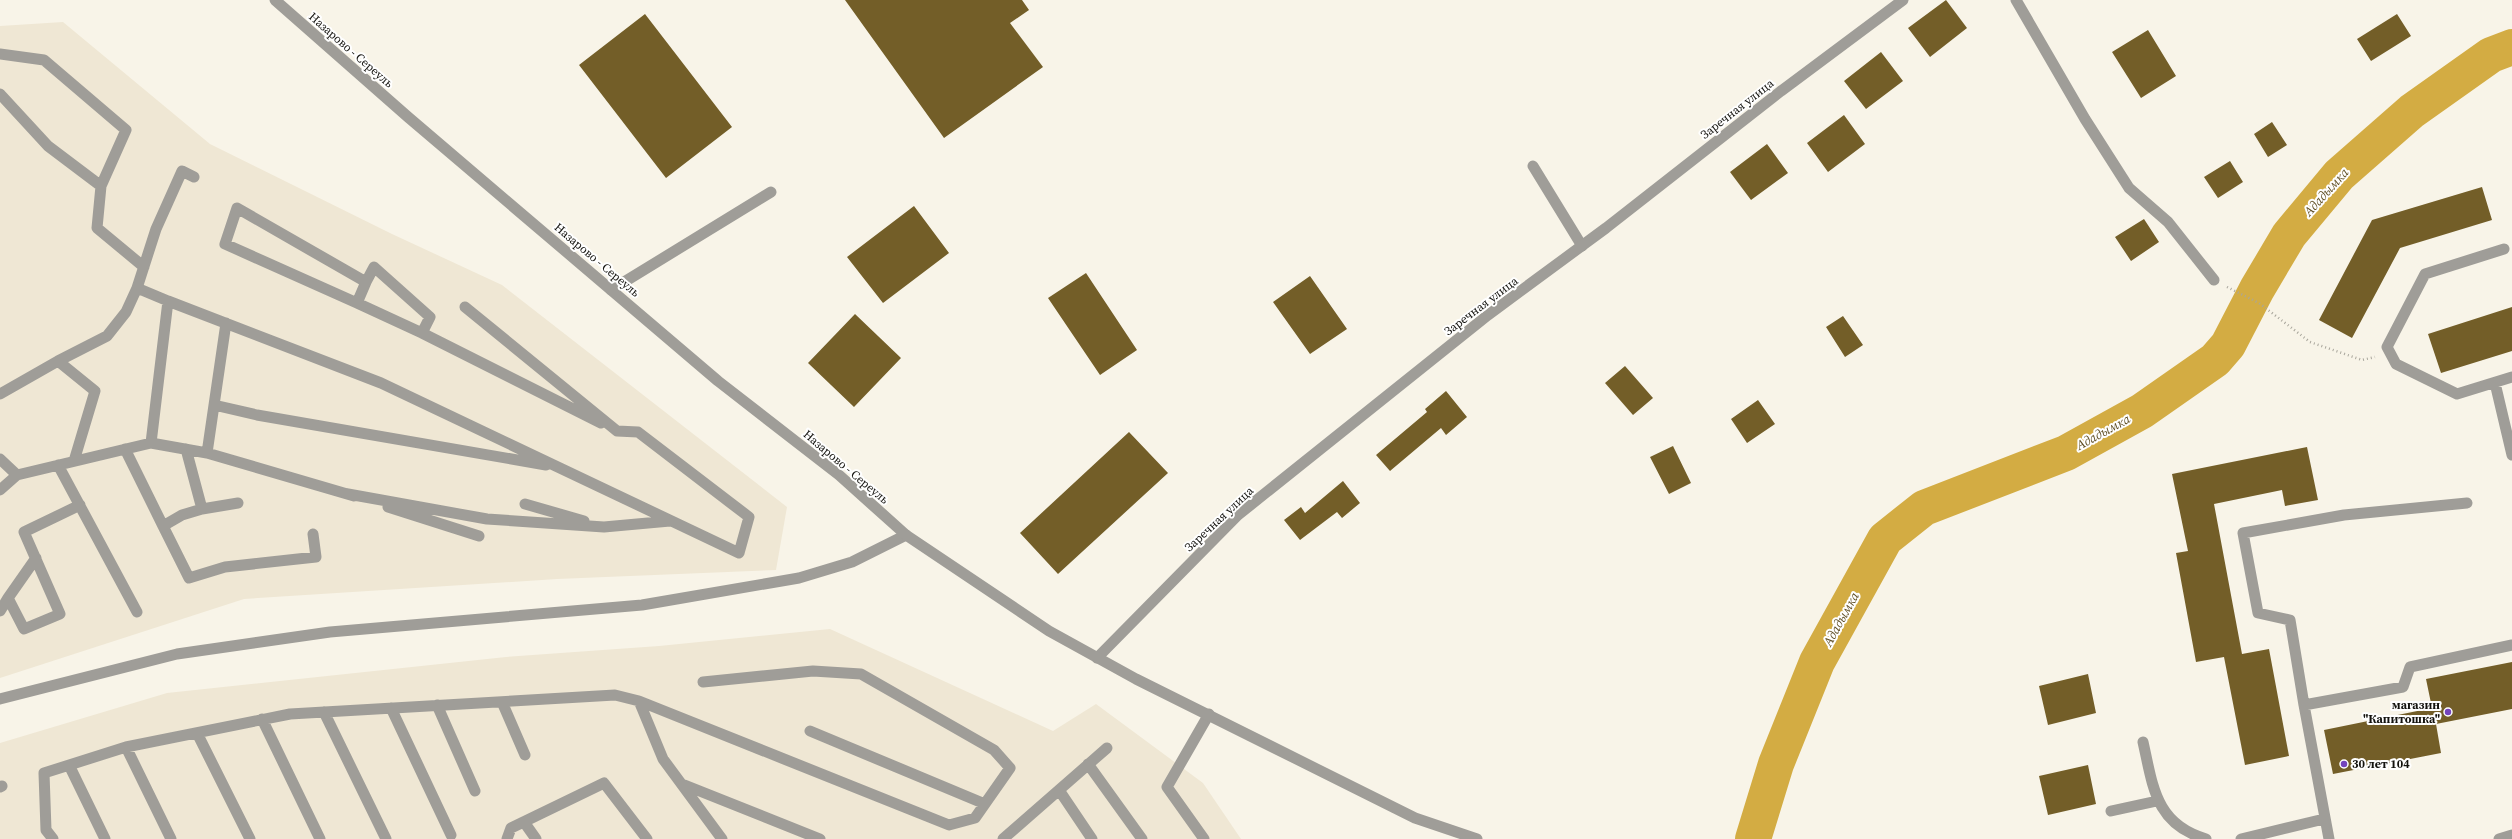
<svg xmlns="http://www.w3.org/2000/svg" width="2512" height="839" font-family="'Source Serif 4',serif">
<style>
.built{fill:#efe7d4}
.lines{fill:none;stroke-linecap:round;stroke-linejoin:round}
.river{stroke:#d3ac43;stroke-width:36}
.building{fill:#735e28}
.path{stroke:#a9a69c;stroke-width:2.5;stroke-dasharray:1 3;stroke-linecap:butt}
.service{stroke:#9f9d98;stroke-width:11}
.minor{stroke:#9f9d98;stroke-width:11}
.tertiary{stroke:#9f9d98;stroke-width:11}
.poi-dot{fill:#7444bc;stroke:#fff;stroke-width:1.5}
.labels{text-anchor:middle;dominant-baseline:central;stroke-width:4;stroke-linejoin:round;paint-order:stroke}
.street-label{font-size:12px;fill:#13120e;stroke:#fff}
.poi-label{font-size:12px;font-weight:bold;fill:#13120e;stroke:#fff;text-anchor:end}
.water-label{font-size:13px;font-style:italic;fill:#615026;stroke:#fff}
</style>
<rect width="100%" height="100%" fill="#f8f4e8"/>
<path class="built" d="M63 22 210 144 392 234 502 285 787 507 776 570 557 579 244 599 0 678V26Z
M830 629 1053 731 1096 704 1203 783 1241 839H0V743L167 693 506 657 659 646Z"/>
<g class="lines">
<path class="river" d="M1753 839 1776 764 1817 662 1885 539 1924 508 2066 453 2142 411 2215 360 2228 345 2257 289 2289 235 2339 175 2412 111 2491 55 2512 47"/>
</g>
<path class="building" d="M845 0H1022L1029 10 1010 23 1043 67 944 138Z
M1946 0 1967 28 1930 57 1908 28Z
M645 14 732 127 666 178 579 65Z
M2397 14 2411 36 2371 61 2357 39Z
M2148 30 2176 76 2141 98 2112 52Z
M1881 52 1903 81 1866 109 1844 81Z
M1844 115 1865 144 1828 172 1807 143Z
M2272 122 2287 145 2268 157 2254 134Z
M1767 144 1788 173 1751 200 1730 172Z
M2230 161 2243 182 2218 198 2204 177Z
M2482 187 2492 220 2400 248 2352 338 2319 320 2372 220Z
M914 206 949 253 883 303 847 257Z
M2144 219 2159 242 2131 261 2115 237Z
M1086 273 1137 350 1100 375 1048 298Z
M1310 276 1347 329 1310 354 1273 302Z
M2512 307V351L2441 373 2428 334Z
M855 314 901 358 854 407 808 363Z
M1843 316 1863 345 1845 357 1826 327Z
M1625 366 1653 398 1633 415 1605 383Z
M1446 391 1467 417 1446 435 1441 428 1390 471 1376 455 1427 412 1425 409Z
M1758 400 1775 424 1747 443 1731 419Z
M1129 432 1168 473 1058 574 1020 533Z
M1673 446 1691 483 1669 494 1650 457Z
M2307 447 2318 500 2285 506 2282 490 2214 504 2242 654 2269 649 2289 756 2245 765 2224 657 2196 662 2176 553 2188 551 2172 474Z
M1343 481 1360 503 1342 518 1337 512 1300 540 1284 520 1301 507 1305 513Z
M2512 662V709L2436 724 2441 753 2333 774 2324 730 2432 708 2426 679Z
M2088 674 2096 713 2048 725 2039 686Z
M2088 765 2096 804 2048 815 2039 776Z"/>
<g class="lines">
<path class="path" d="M2227 287 2259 303 2310 342 2362 360 2375 357"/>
<path class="service" d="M0 54 44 60 126 130 101 186 97 228 144 267
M0 94 48 146 101 186
M1533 166 1582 246
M2504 249 2425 274 2387 347 2396 364 2457 394 2512 377
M366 282 357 303 422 333
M137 288 156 229 182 171 194 177
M611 290 771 192
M357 303 225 244 237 208 366 282 374 267 430 317 422 333 601 423
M58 361 107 336 126 312 137 288 168 301
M2495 383 2512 455
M0 394 58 361 95 391 74 461
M214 405 257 415 546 465
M151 443 207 453 226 323
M125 449 163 526 182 515 202 509
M186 449 202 509 238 503
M207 453 354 496
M0 459 17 475
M58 465 137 612
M0 490 17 475 151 443 168 301 381 383 739 553 749 517 638 432 617 431 465 307
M348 494 487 519 604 527 670 521
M2467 503 2344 515 2243 533 2258 613 2290 620 2304 705 2403 687 2410 667 2512 645
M525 504 584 521
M388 507 479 536
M163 526 189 578 225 567 316 557 313 534
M8 598 36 558
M0 611 8 598 24 629 60 614 24 532 80 505
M639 701 949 825 975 818 1010 768 994 750 861 674 813 671 703 682
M502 702 525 755
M437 705 475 791
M2304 705 2329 839
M391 708 451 835
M324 712 386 839
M262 719 320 839
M810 731 985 804
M197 733 250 839
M2143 742C2153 786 2155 824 2206 839
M126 747 171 839
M1088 764 1142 839
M69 765 105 839
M682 784 820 839
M0 787 2 786
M1059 790 1092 839
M2111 811 2157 801
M524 822 536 839
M53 839 46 830 44 773 126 747 290 714 615 695 639 701 663 759 722 839
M507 839 511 828 604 783 647 839
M1003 839 1107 748
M1204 839 1167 787 1209 714
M2241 839 2324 819"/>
<path class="minor" d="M2016 0 2085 119 2129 188 2168 222 2214 280
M1097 658 1238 515 1488 315 1606 228 1781 91 1903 0
M0 699 177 654 330 632 642 605 799 578 852 562 906 535
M2499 839 2512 835"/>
<path class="tertiary" d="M275 0 408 117 718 381 839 475 906 535 1049 631 1136 679 1415 818 1477 839"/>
</g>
<g class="poi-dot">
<circle cx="2448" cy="712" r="4"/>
<circle cx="2344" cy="764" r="4"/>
</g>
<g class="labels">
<g class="street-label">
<text transform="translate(351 50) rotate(41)">Назарово - Сереуль</text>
<text transform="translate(1737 109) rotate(-38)">Заречная улица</text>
<text transform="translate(597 260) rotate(40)">Назарово - Сереуль</text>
<text transform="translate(1481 306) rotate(-37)">Заречная улица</text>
<text transform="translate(846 467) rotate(40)">Назарово - Сереуль</text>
<text transform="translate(1219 519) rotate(-43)">Заречная улица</text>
</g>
<g class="poi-label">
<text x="2440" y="705">магазин<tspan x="2440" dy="14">"Капитошка"</tspan></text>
<text x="2352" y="764" text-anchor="start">30 лет 104</text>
</g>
<g class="water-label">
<text transform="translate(2326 192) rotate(-48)">Ададымка</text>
<text transform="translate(2103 432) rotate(-29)">Ададымка</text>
<text transform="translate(1841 619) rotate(-61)">Ададымка</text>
</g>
</g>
</svg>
